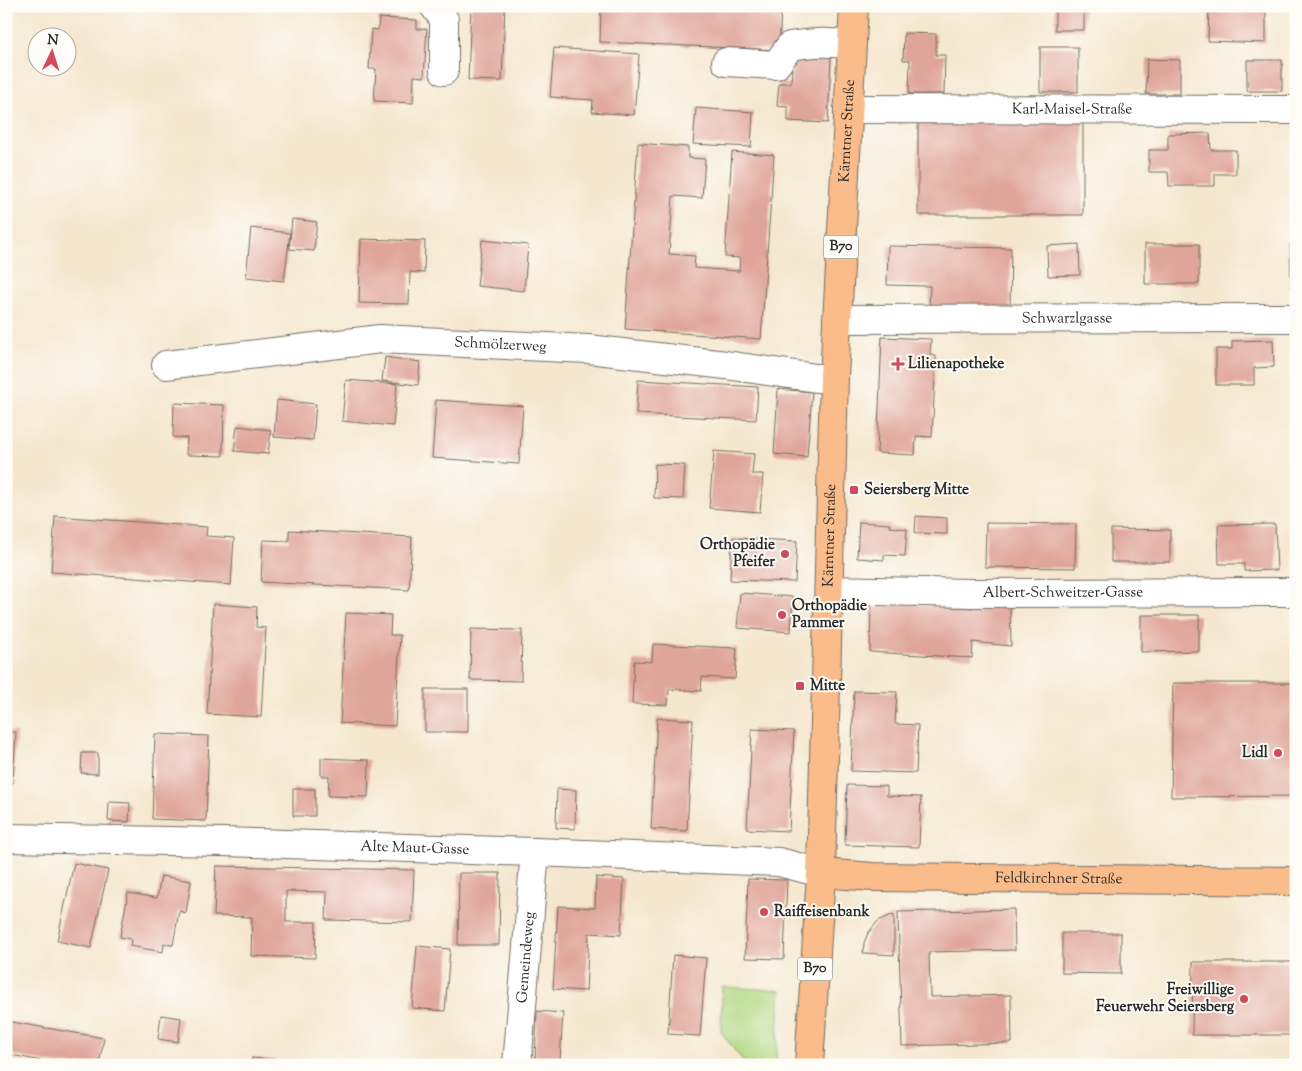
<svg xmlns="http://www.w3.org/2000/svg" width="1302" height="1071" font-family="'Sorts Mill Goudy',serif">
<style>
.green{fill:#b1d882;stroke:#6e8256}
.building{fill:#e0a59a}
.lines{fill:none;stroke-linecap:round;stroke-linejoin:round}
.minor-casing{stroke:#726d64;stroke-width:30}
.major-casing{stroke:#726d64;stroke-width:30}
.minor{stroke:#fff;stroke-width:28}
.major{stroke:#f9bc8a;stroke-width:28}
.poi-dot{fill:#d1495b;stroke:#fdfcf7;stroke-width:2}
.labels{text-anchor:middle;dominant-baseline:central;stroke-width:4;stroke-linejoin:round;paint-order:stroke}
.shield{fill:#fdfcf7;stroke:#6a6a68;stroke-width:1}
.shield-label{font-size:14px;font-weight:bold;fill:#2b2b2b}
.street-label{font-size:15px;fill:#2b2b2b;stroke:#fdfcf7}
.poi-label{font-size:15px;font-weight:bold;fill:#2b2b2b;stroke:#fdfcf7;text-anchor:start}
</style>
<rect width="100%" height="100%" fill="#fdfcf7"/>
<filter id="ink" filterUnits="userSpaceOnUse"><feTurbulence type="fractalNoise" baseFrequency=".02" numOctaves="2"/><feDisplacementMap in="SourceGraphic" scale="10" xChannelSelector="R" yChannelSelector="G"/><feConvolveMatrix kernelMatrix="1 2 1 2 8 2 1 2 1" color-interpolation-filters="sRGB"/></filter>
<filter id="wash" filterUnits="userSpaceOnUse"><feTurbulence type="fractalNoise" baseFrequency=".0096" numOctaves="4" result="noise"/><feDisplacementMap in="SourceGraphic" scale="20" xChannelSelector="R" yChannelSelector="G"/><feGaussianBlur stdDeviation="1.12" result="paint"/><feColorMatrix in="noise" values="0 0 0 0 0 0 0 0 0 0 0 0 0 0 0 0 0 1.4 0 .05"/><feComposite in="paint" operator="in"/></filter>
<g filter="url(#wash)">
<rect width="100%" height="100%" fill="#f5e7cf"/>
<path class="green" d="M722 987 781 990 776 1065H746L721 1032Z"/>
<g id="blocks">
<path class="building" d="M471 6H505L502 81 468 80Z
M601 6 781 8 779 50 600 42Z
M1055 6H1084V30H1055Z
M1209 6 1266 7V43L1208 41Z
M379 18 417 20V29H427L424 77 414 76 413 103 374 101 376 69H369L371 29 378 30Z
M904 33 936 34V55H945L944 94H909L910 60H903Z
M1040 47H1078V92H1040Z
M554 48 639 54 634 115 592 112 593 100 550 97Z
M793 53 831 56 828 123 788 121V107L777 106 779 83H791Z
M1147 59 1180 60V94H1146Z
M1247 60H1282V91H1247Z
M696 108 753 112 751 147 693 144Z
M918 120 1083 121V215H918Z
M1210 133 1211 150H1236V174H1215V186H1169L1168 172H1149V150H1168V134Z
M638 143 688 147V158L705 159 702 198 673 196 669 254 695 256 694 268 739 271 740 258 725 257 732 152 774 155 761 339 625 329Z
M292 219 317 222 314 251 289 249Z
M251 228 290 233 284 281 246 277Z
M361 239 425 241 424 273 410 272 409 304 359 303Z
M482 240 528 245 524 291 477 286Z
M1079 244 1080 275 1048 276 1047 246Z
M1145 244H1199V284H1145Z
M1290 244H1296V287H1291Z
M888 246 1011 248 1010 309 929 308 930 286 887 285Z
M882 337 931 339 930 355 936 356 932 437 916 436 915 455 877 453Z
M1273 340 1274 367 1254 368V385H1216V349H1232V341Z
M385 357 420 362 418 385 382 381Z
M346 380 397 384 393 426 342 421Z
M638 380 758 387 756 420 636 414Z
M778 389 812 392 807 457 774 454Z
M277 400 316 404 313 440 274 437Z
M436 400 523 406 519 464 432 458Z
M174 403 224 405 223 456 186 455 187 438 173 437Z
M237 426 271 430 268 454 234 451Z
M714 451 754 454 752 474H763L760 512 709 508Z
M655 464 685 465 683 499 654 498Z
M55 516 207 527 206 536 234 538 231 585 51 572Z
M916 516 947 518V534L915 533Z
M859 522 890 524V527L907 529 905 556 884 555V560L857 558Z
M986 523 1076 524 1075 568 985 567Z
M1275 524 1277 570 1244 571V564H1219L1218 525Z
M1111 529 1170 530V562H1111Z
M289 530 412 537 409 590 261 582 263 540 289 541Z
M732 538 797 541 795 582 730 580Z
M740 593 793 597 791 632 737 628Z
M871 602 973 608 974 604 1010 606 1011 646 973 642 972 658 870 652Z
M213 604 257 607 256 627 266 628 261 717 207 714Z
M346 613 391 615 390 635H400L395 726 340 723Z
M1141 615H1199V651L1141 652Z
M471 629 522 630 521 681 470 680Z
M653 644 737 648 735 679 702 677 701 691 669 689 668 705 632 704 634 661 652 662Z
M1173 683H1296V796L1171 797Z
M425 689H468V732H425Z
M854 691 897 692 895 724 918 725 916 773 851 771Z
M657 718 693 720 687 831 651 829Z
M752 729 794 731 789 831 747 829Z
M6 732H16L13 783H6Z
M155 734 209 736 206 821 152 819Z
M82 753H98V774L81 773Z
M321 758 369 760 368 797 328 796 329 776H321Z
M847 785 887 786V796L921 797 919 847 845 845Z
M293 789H315V816H293Z
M557 789 576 790 575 829 556 828Z
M109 802 130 803 129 822 108 821Z
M74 863 108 870 91 948 57 941Z
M216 866 414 870 412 922 326 920 327 892 286 891V922H316L315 958 251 956 252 917 214 916Z
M459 873H500L499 945H458Z
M161 876 191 881 186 913 179 911 173 945 164 944 163 952 130 946 131 939 120 937 128 893 157 898Z
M596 877 624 879 621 935 589 933 586 991 553 989 558 906 595 908Z
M748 879 787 880 784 959 745 958Z
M1014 909 1015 950 929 952 930 997 1011 995 1012 1043 902 1046 898 912Z
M894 914V955L863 953 864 943 868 933 878 921Z
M1062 933H1121V974L1062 973Z
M417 946 450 949 445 1011 412 1008Z
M673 955 706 958 700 1036 668 1034Z
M1193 962H1296V1035H1192Z
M537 1011 563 1013 560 1061 535 1060Z
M161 1015 181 1018 178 1042 158 1039Z
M6 1021 104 1038 99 1065H62L6 1054Z
M252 1058 303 1063V1065H251Z"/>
</g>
</g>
<g filter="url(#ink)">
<use href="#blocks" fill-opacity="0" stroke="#726d64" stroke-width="1"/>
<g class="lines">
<g class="minor-casing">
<g id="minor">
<path d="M434 6 444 19V71"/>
<path d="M726 62 776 65 790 46C812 42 830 41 851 45"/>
<path id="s1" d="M848 109 1296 110"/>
<path id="s2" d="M837 319 1296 318"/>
<path id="s3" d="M166 365 380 339 588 349 726 365 816 378H834"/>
<path id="s4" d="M829 590 970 593 1296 592"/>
<path id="s5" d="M6 838 224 842 535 852 779 862 821 873"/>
<path id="s6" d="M517 1065 535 852"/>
</g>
</g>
<g class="major-casing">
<g id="major">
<path id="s7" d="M821 873 873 877 1296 881"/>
<path id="s8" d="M809 1065 821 873 834 378 854 6"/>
</g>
</g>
<use href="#minor" class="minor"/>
<use href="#major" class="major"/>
</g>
</g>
<g class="poi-dot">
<path d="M895.5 356.5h5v5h5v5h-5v5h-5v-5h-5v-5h5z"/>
<rect x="849" y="485" width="10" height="10" rx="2.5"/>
<circle cx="785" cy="554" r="5"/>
<circle cx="782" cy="615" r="5"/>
<rect x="795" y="681" width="10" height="10" rx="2.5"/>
<circle cx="1278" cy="753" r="5"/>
<circle cx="764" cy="912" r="5"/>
<circle cx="1244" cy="999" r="5"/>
</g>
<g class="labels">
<g class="shield">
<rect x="823.5" y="235.5" width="35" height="23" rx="4"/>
<rect x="797.5" y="957.5" width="35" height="23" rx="4"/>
</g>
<g class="shield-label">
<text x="841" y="247">B70</text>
<text x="815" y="969">B70</text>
</g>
<g class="street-label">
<text stroke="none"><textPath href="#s1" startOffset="224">Karl-Maisel-Straße</textPath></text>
<text stroke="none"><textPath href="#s8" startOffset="935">Kärntner Straße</textPath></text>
<text stroke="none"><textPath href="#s2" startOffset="230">Schwarzlgasse</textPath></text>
<text stroke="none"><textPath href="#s3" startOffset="336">Schmölzerweg</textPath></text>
<text stroke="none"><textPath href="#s8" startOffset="530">Kärntner Straße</textPath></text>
<text stroke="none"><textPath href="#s4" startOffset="234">Albert-Schweitzer-Gasse</textPath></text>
<text stroke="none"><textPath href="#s5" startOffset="409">Alte Maut-Gasse</textPath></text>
<text stroke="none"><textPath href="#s7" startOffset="238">Feldkirchner Straße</textPath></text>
<text stroke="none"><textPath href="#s6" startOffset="108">Gemeindeweg</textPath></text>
</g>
<g class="poi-label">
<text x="908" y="364">Lilienapotheke</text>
<text x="864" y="490">Seiersberg Mitte</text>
<text x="775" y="545" text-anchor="end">Orthopädie<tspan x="775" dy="17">Pfeifer</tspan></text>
<text x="792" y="606">Orthopädie<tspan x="792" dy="17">Pammer</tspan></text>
<text x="810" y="686">Mitte</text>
<text x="1268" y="753" text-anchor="end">Lidl</text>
<text x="774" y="912">Raiffeisenbank</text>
<text x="1234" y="990" text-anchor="end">Freiwillige<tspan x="1234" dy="17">Feuerwehr Seiersberg</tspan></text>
</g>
</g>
<rect width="1302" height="1071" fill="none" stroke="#fdfcf7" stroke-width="25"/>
<g transform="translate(52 52) rotate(4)"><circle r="24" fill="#fdfcf7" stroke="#a9a8a5"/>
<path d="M0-4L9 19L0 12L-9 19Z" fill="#d1495b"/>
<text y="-8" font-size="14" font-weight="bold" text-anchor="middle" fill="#2b2b2b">N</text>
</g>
</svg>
